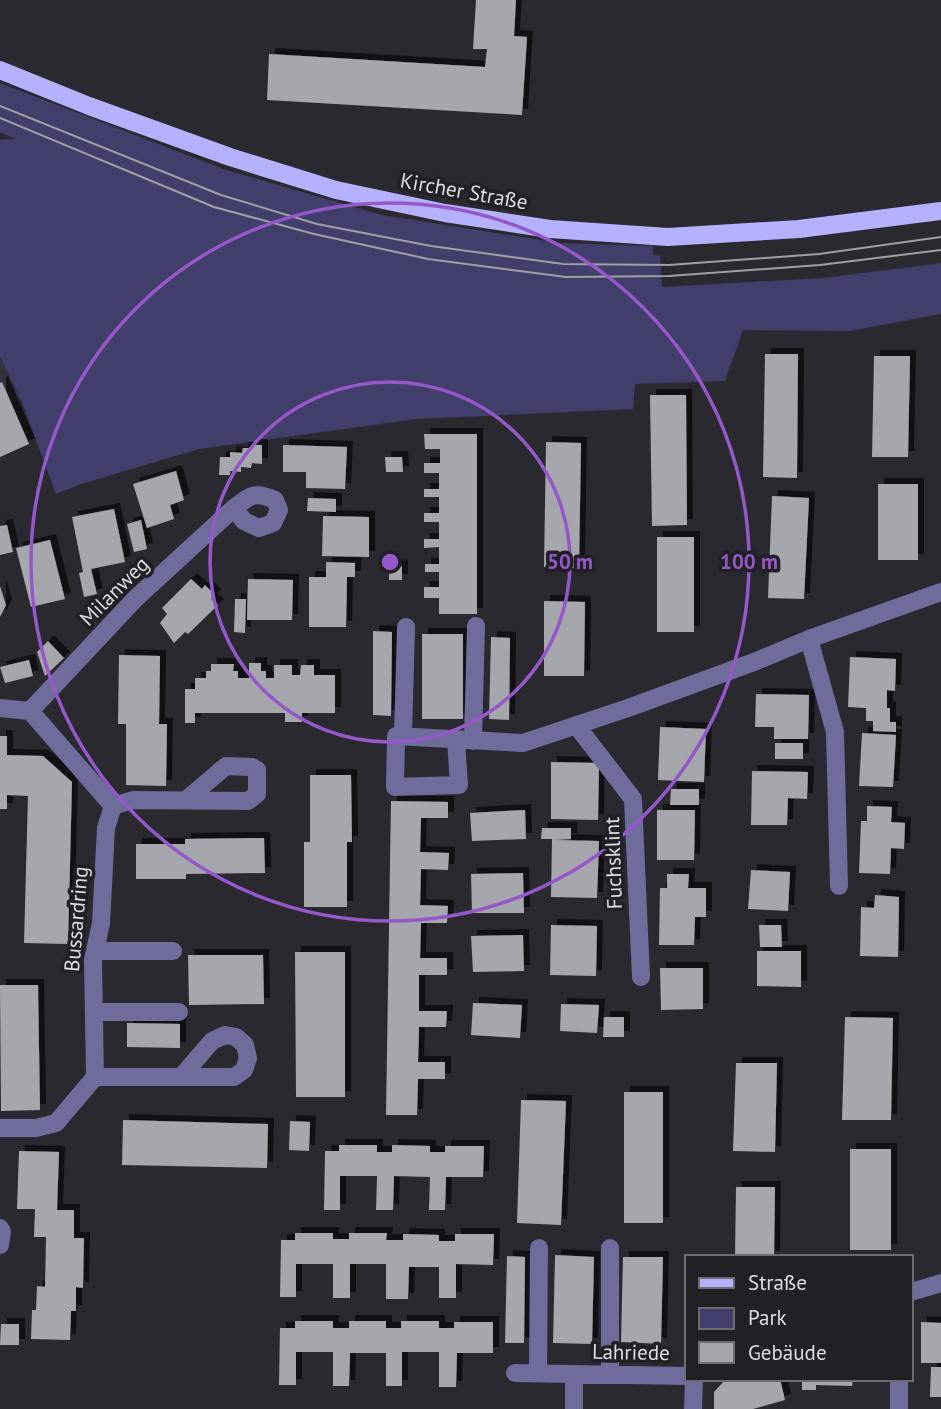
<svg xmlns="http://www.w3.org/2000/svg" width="941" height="1409" font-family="'PT Sans',sans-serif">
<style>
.built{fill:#32323d}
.green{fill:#423e6c}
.building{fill:#a6a6ad;filter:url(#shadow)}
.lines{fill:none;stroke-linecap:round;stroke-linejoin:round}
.minor{stroke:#6f6c9b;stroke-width:18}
.major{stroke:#b6b1ff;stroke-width:18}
.tram{stroke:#a09fa4;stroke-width:2}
.ring{fill:none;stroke:#9458c8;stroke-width:3.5}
.labels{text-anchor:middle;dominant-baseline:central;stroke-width:7;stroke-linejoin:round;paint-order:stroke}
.street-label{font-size:21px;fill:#dedee2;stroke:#202025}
.centre{fill:#9458c8;stroke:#202025;stroke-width:3.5}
.ring-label{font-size:21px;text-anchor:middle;font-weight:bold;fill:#9458c8;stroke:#202025;stroke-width:7;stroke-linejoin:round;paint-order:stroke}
</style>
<defs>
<filter id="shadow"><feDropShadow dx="6" dy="-6" stdDeviation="0" flood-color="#0009"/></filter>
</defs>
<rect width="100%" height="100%" fill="#2a292f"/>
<path class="built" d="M0 357 21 400 12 404 29 444 0 457Z"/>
<path class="green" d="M0 83 226 170 382 215 560 243 653 246V255L660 256 662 287 823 278 941 263V314L850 331 743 330 725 381 635 384 633 409 417 419 199 449 81 484 56 494 21 400 0 357V140L16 139 0 132Z"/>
<path class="building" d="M476 0H516L514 36 527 37 522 115 267 100 269 54 485 67 487 49H473Z
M765 354H798L797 478 763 477Z
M874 356H910L908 457H872Z
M2 382 29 444 0 457V383Z
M650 395H686L687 525 652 526Z
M424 434H477V614H439V598H424V587H439V572H425V564H439V547L424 548V539H439V522H424V513H439V497H424V489H439V473H424V463H440V449H425Z
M546 442 581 443 579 568 544 567Z
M252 445H262V464L252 463 251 468 241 467V472L230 471V475H219L220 457H230V452L242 453 243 448H252Z
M283 445 347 447 345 489 306 488V472H283Z
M385 457H402L403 472H386Z
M176 471 184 500 170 505 174 519 147 528 133 484Z
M878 484H918V560H878Z
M772 496 809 498 804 599 768 598Z
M308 498 336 499V512L307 511Z
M114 509 125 562 91 569 97 594 84 597 79 573 83 572 72 517Z
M323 516 369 517V557L322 556Z
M141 520 147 549 134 552 127 524Z
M7 525 13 552 0 555V526Z
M657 537H694V632H657Z
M50 540 65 599 31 607 16 548Z
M326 562 355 563V577H347L346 627H309V577H326Z
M389 565 402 566V580H389Z
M191 579 202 589 205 585 215 595 211 599 218 605 188 634 185 632 174 643 160 623 167 614 162 608Z
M248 579 293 580 292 620H247Z
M0 586 6 605 0 617Z
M235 599H246L245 633 234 632Z
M544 601 585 602 584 676H544Z
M373 631 392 632 391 716 373 715Z
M422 634H463V719H422Z
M491 637 510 638 509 720 489 719Z
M48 641 64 658 45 676 37 652Z
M119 655 160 656 159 724H167L166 786 126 785V724H118Z
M850 657 896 659 895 691 887 690V708H890V722H896V732L873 731V721H866V708L848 707Z
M29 660 33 676 5 683 0 667Z
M249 663H261V671H266V678H274V665H292V675H300L301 665H314V675H335V713H302V722H285V713H195V723H185V689H195V678H206V671H211V664H234L233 671H238V678H249Z
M756 694 809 695 808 739H774V727H755Z
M660 727 706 729 704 782 658 780Z
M862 733 896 735 893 787 859 786Z
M0 736H7V755L43 756 72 782 68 944 24 943 28 796 7 795V809H0Z
M775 743H803V759H775Z
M551 762 599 763 598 820 551 819Z
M752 771 808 772 807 799 788 798 787 825H751Z
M310 775H351L352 842H347V907H304V842H310Z
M671 789H699V805H670Z
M391 801 448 802V818H421L420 852 449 853 448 870 421 869 420 905 448 906 447 923H421L420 958H447V975H419V1011H447L446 1027H419L418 1062H445V1079H418L417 1115H386Z
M867 806 892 807 891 822 905 823 904 849 891 848 890 874 859 873 861 821H867Z
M525 810 526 839 472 841 470 813Z
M657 810H695L694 860H657Z
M542 828H571V839L555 840 599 841 597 898 551 897 552 839H541Z
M264 838 265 873 186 874V879H136V844H185V839Z
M751 870 790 872 788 911 748 909Z
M523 873 524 913H472L471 874Z
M667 874H689L688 888H706V917H695L694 945H659L660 888H667Z
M875 895 899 897 898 957 860 956 861 907 874 908Z
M551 925 597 926 596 976 550 975Z
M759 925H781L782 947H760Z
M523 935 524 971 473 972 471 936Z
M757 951H801V987L757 986Z
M295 952H345V1097H296Z
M188 955H263L264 1004 189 1005Z
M660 968H703V1009L661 1010Z
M0 985H38L40 1110 1 1111Z
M473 1003 522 1005 520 1038 471 1035Z
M561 1004 599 1005 597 1033 560 1031Z
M604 1017H624V1037H603Z
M845 1017 893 1018 891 1120H842Z
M127 1023 180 1024V1048L127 1047Z
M736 1063H777L775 1152 733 1151Z
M624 1092H663V1223H624Z
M521 1100 566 1101 561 1225 517 1223Z
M123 1120 268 1124 267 1168 122 1165Z
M290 1121 310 1122 309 1151 289 1150Z
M339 1145H377V1152H392V1145L430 1146V1152H445V1146H484L483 1177H446L445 1210H429L430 1177 394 1176 393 1210H376L377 1176H340V1210H324L325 1151H339Z
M850 1149H891V1250H850Z
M19 1151 59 1152 57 1210H74V1238H84L83 1288 76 1287V1311H71L70 1340 31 1339 32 1310H36L37 1286 45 1287 46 1237H34L35 1209H17Z
M736 1187H775L774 1257H735Z
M295 1233H333V1239H349V1233H387L386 1240H403V1234L439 1235V1241H455V1234H494L493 1265 456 1264V1298H439V1267H409L408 1299H386V1264H350V1298H333V1264H296V1297H280L281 1240H295Z
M555 1255 594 1257 592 1344 553 1343Z
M507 1256 525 1257 524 1343H505Z
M623 1257H663L661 1344 621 1342Z
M295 1321H333V1328H349V1321H386V1328H401V1321H439V1328H454V1322H493V1353H457L456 1387H439V1352H402V1386H386V1353H350L349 1386H333V1352H296V1385H279L280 1328H295Z
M921 1322 941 1323V1363H921Z
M1 1324H19V1345H0Z
M931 1367H941V1397H930Z
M726 1379H780L785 1400 753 1409H714V1392Z
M802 1379H853L852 1386 816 1385V1390H802Z"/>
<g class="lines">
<path class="minor" d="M809 639 835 732 839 886
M0 708 30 711 113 806 106 828 101 923 93 960 95 1077 56 1123 36 1128H0
M30 711 135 599 234 508 244 521 259 528 273 523 279 510 275 500C255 491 251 495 234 508
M576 725 633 799 641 977
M403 736 406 627
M456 740 459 785 395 787 396 736 523 743 628 708 754 662 809 639 941 592
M473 741 476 626
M113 806 133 800 248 801 257 794V770L252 767 226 766 186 800
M95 951H173
M94 1012H179
M95 1077H234L244 1070 248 1058 245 1045 236 1037 225 1035 212 1041 181 1077
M0 1228 2 1232 0 1245
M911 1292 941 1283
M515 1373 687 1376
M538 1373 539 1248
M610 1374V1248
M899 1379V1409
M574 1409V1374
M693 1409 694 1379"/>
<path class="major" d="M0 70 89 106 230 157 336 190 445 213 550 229 668 237 799 229 941 211"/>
<path class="tram" d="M0 106 221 195 317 224 431 246 563 264 669 265 819 254 941 237
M0 118 214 207 314 234 428 259 566 277 669 276 820 265 941 250"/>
</g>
<g class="ring">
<circle cx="390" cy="562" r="180"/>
<circle cx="390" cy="562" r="359"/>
</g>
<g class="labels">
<g class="street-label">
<text transform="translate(464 191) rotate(10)">Kircher Straße</text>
<text transform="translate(114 591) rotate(-45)">Milanweg</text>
<text transform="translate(613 863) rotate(-92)">Fuchsklint</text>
<text transform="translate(76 919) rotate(-85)">Bussardring</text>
<text transform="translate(631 1352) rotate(1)">Lahriede</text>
</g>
</g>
<circle cx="390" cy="562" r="10" class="centre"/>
<g class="ring-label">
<text x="570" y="569">50 m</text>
<text x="749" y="569">100 m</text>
</g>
<rect x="685" y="1255" width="228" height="126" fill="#202025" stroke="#6c6c71" stroke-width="2"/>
<rect x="699" y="1278" width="35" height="10" fill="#b6b1ff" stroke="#6c6c71" stroke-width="2"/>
<text x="748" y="1290" font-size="21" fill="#dedee2">Straße</text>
<rect x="699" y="1308" width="35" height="21" fill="#423e6c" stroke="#6c6c71" stroke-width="2"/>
<text x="748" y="1325" font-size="21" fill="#dedee2">Park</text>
<rect x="699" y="1342" width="35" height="21" fill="#a6a6ad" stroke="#6c6c71" stroke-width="2"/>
<text x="748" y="1360" font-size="21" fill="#dedee2">Gebäude</text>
</svg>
